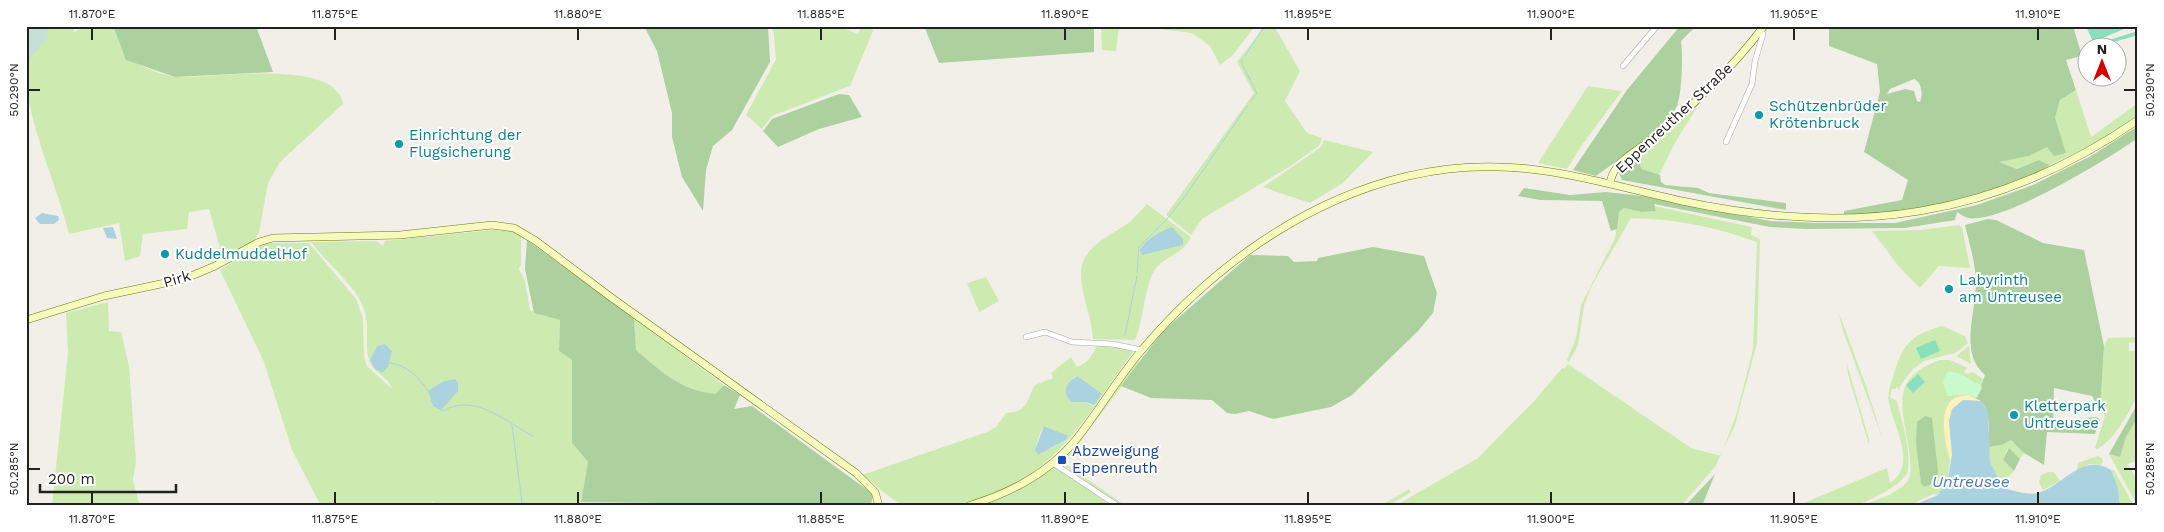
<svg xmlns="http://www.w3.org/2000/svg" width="2164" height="532" font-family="'Work Sans',sans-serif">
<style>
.grass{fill:#cdebb0;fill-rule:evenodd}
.forest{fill:#add19e;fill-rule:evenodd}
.wetland{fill:#c6e0d4}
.sand{fill:#fff1ba}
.park{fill:#c8facc}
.pitch{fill:#88e0be}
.water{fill:#aad3df}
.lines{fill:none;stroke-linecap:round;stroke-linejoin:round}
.stream{stroke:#aad3df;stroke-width:1}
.street-casing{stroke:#a9a9a9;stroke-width:6}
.secondary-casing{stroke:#707d05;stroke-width:8}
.street{stroke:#fff;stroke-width:5}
.secondary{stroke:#f7fabf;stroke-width:7}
.ticks{fill:none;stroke:#222;stroke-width:2}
.culture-dot{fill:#0f9aa8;stroke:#fff;stroke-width:2}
.transit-dot{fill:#1a4fb4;stroke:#fff;stroke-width:2}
.labels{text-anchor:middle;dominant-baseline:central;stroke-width:4;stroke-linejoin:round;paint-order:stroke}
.culture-label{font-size:15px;fill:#0d838f;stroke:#fff;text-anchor:start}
.street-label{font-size:15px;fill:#222;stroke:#fff}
.transit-label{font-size:15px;fill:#164399;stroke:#fff;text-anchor:start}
.water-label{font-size:16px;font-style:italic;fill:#4a7aab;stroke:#fff}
.neatline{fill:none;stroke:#222;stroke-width:2}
.ticks-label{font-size:12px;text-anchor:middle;fill:#222}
</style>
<rect width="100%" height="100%" fill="#f2efe9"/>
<path class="grass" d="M26 26H73L74 32 87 26H113L126 59C141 65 161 76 177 77 208 79 337 57 343 104L280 162 268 183 259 233 254 240 223 258 209 209 189 212 187 229 143 234 140 256 125 261 119 223 69 234C56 183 33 136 26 84 24 65 26 45 26 26Z
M773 26H839L858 34 862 26H870L873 31 850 86 772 116 762 129 746 115 776 59Z
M1101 26H1119L1116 51 1102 50Z
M1136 26H1255L1233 55 1220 65 1210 46 1192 33Z
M1265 26H1274L1300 71 1285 101 1307 133 1322 138 1319 146 1289 167 1202 219 1191 235 1166 215 1254 93 1237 62Z
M1588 86 1622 91 1582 145 1567 169 1538 163Z
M2076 90 2091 137 2138 103V115L2095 144 2050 165 2039 160 2017 169 1998 162 2029 156 2047 146 2060 100Z
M1699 104 1676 141 1659 175 1642 169 1636 156Z
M1324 140 1373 152 1343 183 1310 203 1263 187 1321 147Z
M1147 204 1191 237C1182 255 1167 255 1156 268 1145 281 1144 320 1135 340L1093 339C1092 317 1081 296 1081 274 1081 245 1112 236 1131 221 1136 216 1142 209 1147 204Z
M1654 206 1752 227 1751 235 1760 239 1757 343 1735 425 1715 467 1681 506H1395L1478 458 1536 399 1562 368 1564 369 1568 364 1691 448 1721 456 1737 412 1753 349 1757 242C1716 227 1675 219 1631 218L1591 287 1584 306 1578 345 1569 362 1567 360 1576 338 1581 305 1615 238 1619 212 1624 208 1641 212 1656 210Z
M1959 225 1962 227 1970 268 1939 266 1920 288 1900 268 1872 231 1920 230Z
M492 230 512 231 521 237V264L519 269 525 281 530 310 560 320 559 351 572 360V443L588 462 581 502 558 506H432L434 501 426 506H321L292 450 264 362 220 270 257 246 266 243H309L356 299 363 318 364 357 367 366 392 389C387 374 373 374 369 360 364 344 370 326 364 309 355 284 327 264 311 242L376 241 383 246 385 241Z
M986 277 999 301 979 312 967 283Z
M108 302 109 331 121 332 129 366 136 462 133 480 140 506H52L68 352 66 313Z
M1839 313 1866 386 1883 440 1842 328Z
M634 318 724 385 715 394C680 390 662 372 636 350Z
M1942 326 1965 336 1968 343 1955 353 1924 361 1912 370 1900 386 1899 391 1897 386 1896 389H1892L1890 397 1897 401C1902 423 1911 447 1908 470 1906 484 1865 504 1851 506 1834 508 1815 506 1797 506L1887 468 1890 483C1918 465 1894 428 1889 403 1887 394 1890 386 1893 377 1902 346 1909 335 1942 326Z
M2138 337V342L2129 343V351H2138C2138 363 2139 377 2138 389 2136 405 2112 443 2097 449L2095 448 2105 415 2100 411 2104 346 2108 338Z
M1097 346 1132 349 1133 352C1089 411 1059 473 984 497 969 502 955 506 939 506 929 506 910 509 902 505 888 497 875 484 862 475L987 432 996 427 1006 413C1028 412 1026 401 1035 385L1053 378 1051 373 1071 357 1077 367C1088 363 1092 355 1097 346ZM1076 376 1078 377 1093 406 1085 402H1072L1073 378ZM1045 426 1066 439 1050 449 1036 445 1041 431Z
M1969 346 1971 364 1956 356Z
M1146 354 1064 463 1126 506H1122L1066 467 1062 463 1063 459 1131 369Z
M1940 360H1950L1968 368 1964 371 1966 374 1973 372 1983 379 1981 385C1969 382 1961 370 1947 372V396L1967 394 1977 397 1976 399 1968 395 1949 405 1945 421V437L1950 460 1948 477 1938 495 1933 494 1908 506H1861C1875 500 1899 494 1908 480 1912 474 1910 465 1910 458 1905 413 1885 379 1940 360Z
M1847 364 1869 439V445L1848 374Z
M2138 417V461L2127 464C2137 475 2138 487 2138 502L2135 501 2109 454 2120 457 2126 437Z
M2011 440 2024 453 2020 459 2008 448 2003 460 2014 471 2001 484 1990 462 1989 447 2002 445Z
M2097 456 2102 458 2103 462 2101 465 2090 464 2077 470 2078 463Z
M1051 467 1056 468 1112 506H976L1014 492Z
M2111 470H2114L2134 506H2120L2118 488Z
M2048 472H2054L2060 481 2043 490 2039 482 2041 475Z
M1409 489 1411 492 1388 506H1380Z"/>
<path class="forest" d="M113 26H256L273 72 175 77 126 60Z
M644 26H768L770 62 732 130 713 146 706 170 703 211 682 177 672 137V113L657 51Z
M924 26H1094V52L939 63Z
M1680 26 1704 27 1694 28 1681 41C1683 54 1682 94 1677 106 1666 129 1618 160 1596 176L1573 170 1627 90Z
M1829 26H2073L2082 56 2066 60 2076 90 2060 100 2055 118 2066 153 2054 156 2047 147 2029 156 1999 162 2017 169 2039 160 2050 165 2018 183 1979 197 1898 212 1844 215V211L1902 200 1908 180 1864 152 1880 92 1877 64 1829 46ZM1914 79C1922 82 1923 95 1920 102L1917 101 1914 91 1905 89 1887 94 1890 89Z
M839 94 849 95 862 117 819 129 778 147 763 131 772 119Z
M2138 126V138C2108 159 2002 224 1968 218 1965 217 1960 214 1957 212L1955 220 1905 228 1806 229 1770 227 1654 204 1656 211 1641 212 1624 208 1619 212 1617 229 1611 231 1602 201 1540 200 1518 196 1524 188 1570 195 1606 192 1642 196 1770 221 1818 223H1895L1977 205 2033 185 2091 156Z
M1636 156 1642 169 1660 175 1661 182 1665 185 1698 188 1709 193 1786 203V210L1622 180 1618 171Z
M1988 219 1996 220 2043 243 2084 250 2104 346 2100 411 2092 396 2054 388 2053 424 2081 427 2084 418 2097 417 2100 420 2095 434 2047 432 2044 465 2024 453 2011 440 2002 445 1989 447C1988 432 1993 405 1976 399L1985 375C1958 353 1977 310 1976 279 1975 262 1969 242 1965 225Z
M527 240 634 318 636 350C662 372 680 390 715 394L724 385 740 395 734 409 752 406 873 494 871 506 581 502 588 462 572 443V360L559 351 560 320 534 313 525 269Z
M1373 247 1424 256 1437 293 1433 313 1418 331 1352 395 1331 407 1273 419 1249 411 1235 414 1227 413 1212 400 1151 398 1121 386 1162 332 1250 255 1288 256 1294 262 1317 261 1318 258Z
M2138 403V417L2126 437 2120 457 2109 454Z
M1925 416 1932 418 1938 471 1937 482 1924 487 1921 483 1916 443 1917 422Z
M2009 448 2020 459 2014 471 2003 460Z
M1715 474 1702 506H1685Z"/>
<path class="wetland" d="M26 26H49L47 39 27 62Z"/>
<path class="sand" d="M1968 395 1981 401 1963 400 1949 438 1952 455 1950 460C1946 444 1937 413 1953 399 1957 396 1963 396 1968 395Z"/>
<path class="park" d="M1947 372C1961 370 1969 382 1981 385L1982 388 1977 397 1967 394 1947 396 1943 381Z"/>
<path class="pitch" d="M2086 26H2129V27L2093 42Z
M2138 31V35L2097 47 2096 44Z
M1935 340 1940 351 1921 359 1916 348Z
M1918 374 1925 382 1913 393 1906 385Z"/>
<path class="water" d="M42 213 58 216 59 220 54 224H40L35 218Z
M113 227 117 239 107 238 103 228Z
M1172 227 1183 239V245L1142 255 1140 250C1145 239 1161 231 1172 227Z
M385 344 392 351 388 367 382 373 375 369 370 360 377 346Z
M1077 376 1102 394 1094 405 1085 402H1072C1061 393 1066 383 1077 376Z
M455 379 458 382V391L441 410 433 406 428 391 442 382Z
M1963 400 1981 401 1988 411 1990 462 2003 487C2012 491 2027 495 2038 493 2063 486 2082 452 2111 470L2118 488 2120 506H1912L1938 495 1948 478 1952 455 1949 421 1952 409Z
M1044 426 1068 436 1067 439 1038 455 1035 450Z"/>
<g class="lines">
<path class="stream" d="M1245 56 1263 28
M1242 60V64L1257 93 1250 102
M1137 273 1139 247 1166 220 1186 195 1248 105
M1125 335 1137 276
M390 363C406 365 419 377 428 391
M441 410 443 411C474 392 506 422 533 436
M512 425 522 503"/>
<g class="street-casing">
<path id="street" d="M1623 66 1657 26
M1726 142 1752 84 1755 61 1763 34 1761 30
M1026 337 1045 332 1072 342 1112 344 1142 350
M1053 463 1118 506"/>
</g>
<g class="secondary-casing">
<path id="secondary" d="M1610 184C1612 165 1630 155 1644 145 1689 110 1730 71 1764 26
M26 320 104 296 184 279 215 266 259 242 273 238 400 235 492 225 514 228 536 241 612 298 856 473 875 492 879 506
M968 506C1011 493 1050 473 1078 437 1100 409 1118 378 1141 351 1210 269 1302 201 1408 176 1512 152 1583 179 1682 201 1851 237 1994 219 2138 120"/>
</g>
<use href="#street" class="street"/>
<use href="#secondary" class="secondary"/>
</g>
<path class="ticks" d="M92 28V40M335 28V40M578 28V40M821 28V40M1065 28V40M1308 28V40M1551 28V40M1794 28V40M2038 28V40M28 90H40M2124 90H2136M28 469H40M2124 469H2136M92 492V504M335 492V504M578 492V504M821 492V504M1065 492V504M1308 492V504M1551 492V504M1794 492V504M2038 492V504"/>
<g class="culture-dot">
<circle cx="1759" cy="115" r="5"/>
<circle cx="399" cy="144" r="5"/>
<circle cx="165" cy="254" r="5"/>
<circle cx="1949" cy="289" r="5"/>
<circle cx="2014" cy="415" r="5"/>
</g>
<rect class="transit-dot" x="1057" y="455" width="10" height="10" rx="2.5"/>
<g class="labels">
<g class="culture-label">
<text x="1769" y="106">Schützenbrüder<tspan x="1769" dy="17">Krötenbruck</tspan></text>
<text x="409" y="135">Einrichtung der<tspan x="409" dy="17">Flugsicherung</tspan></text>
<text x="175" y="254">KuddelmuddelHof</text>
<text x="1959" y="280">Labyrinth<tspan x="1959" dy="17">am Untreusee</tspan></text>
<text x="2024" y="406">Kletterpark<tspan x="2024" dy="17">Untreusee</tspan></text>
</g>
<g class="street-label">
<text transform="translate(1674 118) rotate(-43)">Eppenreuther Straße</text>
<text transform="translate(177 279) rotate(-16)">Pirk</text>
</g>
<g class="transit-label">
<text x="1072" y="451">Abzweigung<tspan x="1072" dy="17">Eppenreuth</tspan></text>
</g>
<g class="water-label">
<text x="1971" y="481">Untreusee</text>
</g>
</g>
<rect width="2164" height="532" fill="none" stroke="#ffffff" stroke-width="55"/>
<g transform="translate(2102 62)"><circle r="24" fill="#ffffff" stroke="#a7a7a7"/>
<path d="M0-4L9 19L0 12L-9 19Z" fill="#d40000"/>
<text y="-8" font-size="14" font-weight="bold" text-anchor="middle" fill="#222222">N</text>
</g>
<path d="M40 484v8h136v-8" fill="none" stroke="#222222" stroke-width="2.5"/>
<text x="48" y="484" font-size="15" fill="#222222" stroke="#ffffff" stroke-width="4" paint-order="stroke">200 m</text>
<rect x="28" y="28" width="2108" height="476" class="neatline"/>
<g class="ticks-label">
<text x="92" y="18">11.870°E</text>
<text x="335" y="18">11.875°E</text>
<text x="578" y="18">11.880°E</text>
<text x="821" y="18">11.885°E</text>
<text x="1065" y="18">11.890°E</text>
<text x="1308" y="18">11.895°E</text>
<text x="1551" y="18">11.900°E</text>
<text x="1794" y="18">11.905°E</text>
<text x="2038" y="18">11.910°E</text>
<text transform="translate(14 90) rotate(-90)" y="4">50.290°N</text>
<text transform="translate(2150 90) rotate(-90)" y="4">50.290°N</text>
<text transform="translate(14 469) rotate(-90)" y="4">50.285°N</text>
<text transform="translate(2150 469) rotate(-90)" y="4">50.285°N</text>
<text x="92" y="523">11.870°E</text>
<text x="335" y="523">11.875°E</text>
<text x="578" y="523">11.880°E</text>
<text x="821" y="523">11.885°E</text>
<text x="1065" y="523">11.890°E</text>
<text x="1308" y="523">11.895°E</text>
<text x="1551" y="523">11.900°E</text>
<text x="1794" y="523">11.905°E</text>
<text x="2038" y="523">11.910°E</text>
</g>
</svg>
